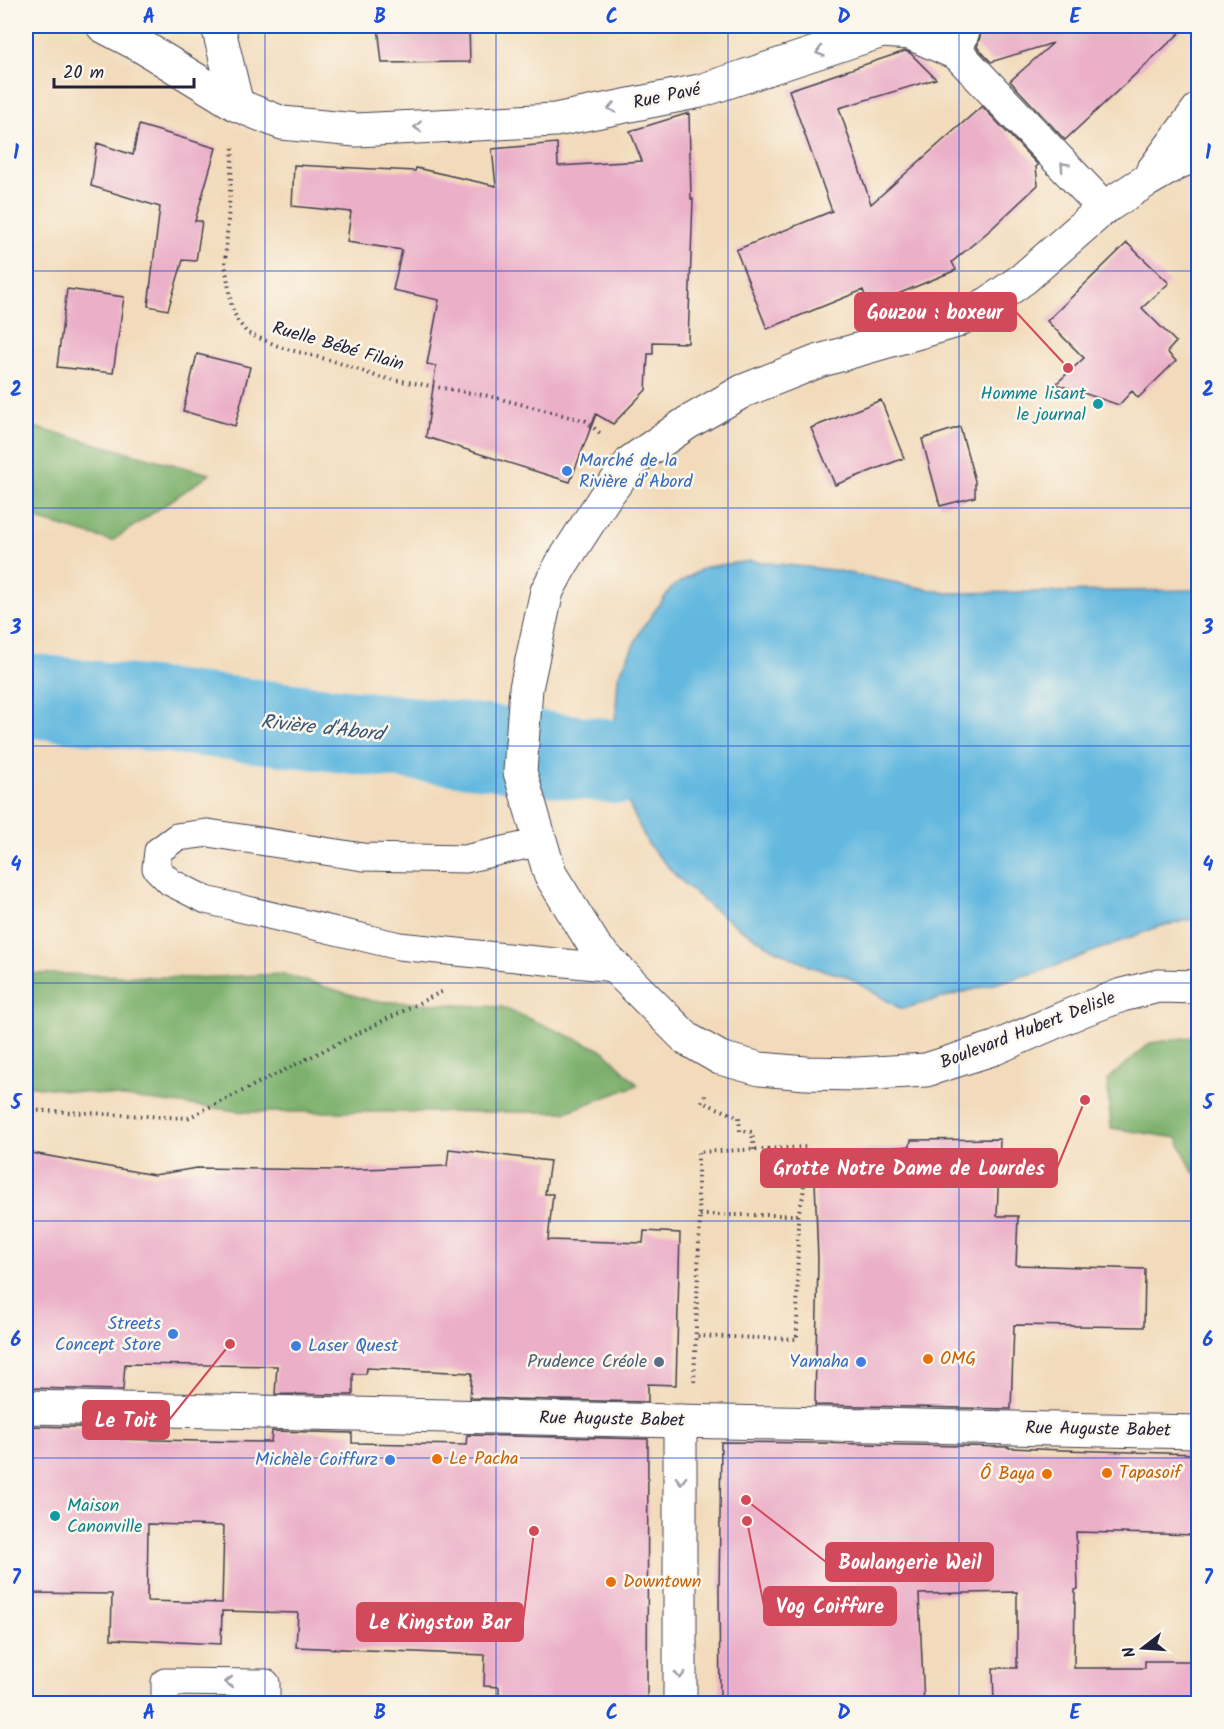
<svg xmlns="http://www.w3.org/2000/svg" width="1224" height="1729" font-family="Kalam,sans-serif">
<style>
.forest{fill:#7bb06c;stroke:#4e6954;stroke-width:1.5}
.water{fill:#62b8df;stroke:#426d8d;stroke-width:1.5}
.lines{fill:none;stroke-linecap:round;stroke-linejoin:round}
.river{stroke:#62b8df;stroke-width:84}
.building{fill:#ebafc8;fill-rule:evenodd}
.service-casing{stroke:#413e4e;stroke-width:29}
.minor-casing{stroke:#413e4e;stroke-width:35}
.tertiary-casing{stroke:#413e4e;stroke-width:35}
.path{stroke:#413e4e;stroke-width:4;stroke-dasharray:1.5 4.5;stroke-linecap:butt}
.service{stroke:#fff;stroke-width:27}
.minor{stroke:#fff;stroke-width:33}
.tertiary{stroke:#fff;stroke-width:33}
.oneway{stroke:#9c9ca7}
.grid{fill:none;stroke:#1d4ed8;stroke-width:1.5;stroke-opacity:0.55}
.culture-dot{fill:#0f9aa8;stroke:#fbf7ec;stroke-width:2}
.shop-dot{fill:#3f7fe0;stroke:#fbf7ec;stroke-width:2}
.food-dot{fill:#e8710a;stroke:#fbf7ec;stroke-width:2}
.service-dot{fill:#5c6f8a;stroke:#fbf7ec;stroke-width:2}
.labels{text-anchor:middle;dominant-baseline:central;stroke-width:5;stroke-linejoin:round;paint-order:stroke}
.street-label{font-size:18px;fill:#22223b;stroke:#fbf7ec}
.culture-label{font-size:18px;fill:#0d838f;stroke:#fbf7ec;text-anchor:end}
.shop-label{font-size:18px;fill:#366cbe;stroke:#fbf7ec;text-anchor:end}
.food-label{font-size:18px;fill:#c56008;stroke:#fbf7ec;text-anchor:start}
.service-label{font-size:18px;fill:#4e5e75;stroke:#fbf7ec;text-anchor:end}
.water-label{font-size:20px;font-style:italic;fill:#385674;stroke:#fbf7ec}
.leader{fill:none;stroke:#d1495b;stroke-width:2}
.callout-dot{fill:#d1495b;stroke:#fbf7ec;stroke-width:2}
.callout{fill:#d1495b;stroke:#d1495b;stroke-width:2}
.callout-label{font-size:20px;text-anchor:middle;font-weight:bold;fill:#fff}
.neatline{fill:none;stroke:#1d4ed8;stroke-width:2}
.grid-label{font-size:20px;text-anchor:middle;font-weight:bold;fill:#1d4ed8}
</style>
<rect width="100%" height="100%" fill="#fbf7ec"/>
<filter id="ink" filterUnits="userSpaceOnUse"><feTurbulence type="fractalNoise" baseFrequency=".0167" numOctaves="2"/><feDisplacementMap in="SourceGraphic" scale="12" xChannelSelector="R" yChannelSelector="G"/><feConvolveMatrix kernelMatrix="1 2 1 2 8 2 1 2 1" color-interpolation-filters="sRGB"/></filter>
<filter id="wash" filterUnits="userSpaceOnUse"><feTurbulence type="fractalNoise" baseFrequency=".008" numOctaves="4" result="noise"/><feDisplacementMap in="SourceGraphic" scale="24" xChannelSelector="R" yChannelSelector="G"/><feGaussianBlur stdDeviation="1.35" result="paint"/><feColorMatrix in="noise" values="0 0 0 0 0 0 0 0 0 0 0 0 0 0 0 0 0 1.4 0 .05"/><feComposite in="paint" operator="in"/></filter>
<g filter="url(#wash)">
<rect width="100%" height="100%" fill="#f2daba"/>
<path class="forest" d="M26 425 210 474 112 541 26 516Z
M26 973 193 978 283 974 372 1001 502 1007 604 1051 638 1085 566 1112H246L26 1085Z
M1192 1037 1198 1038V1172H1193L1177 1138 1111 1128 1107 1080 1150 1043Z"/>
<path class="water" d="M750 561 833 570 947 593 1198 590V918L1158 927 1042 971 901 1009 846 976 811 967 774 949 741 929 708 905 678 878 648 844 629 804 619 762 615 722 618 677 641 630 672 587 705 567Z"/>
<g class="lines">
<path class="river" d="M26 695 619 762"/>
</g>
<g id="blocks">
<path class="building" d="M378 26H469L470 62 382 63Z
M983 26H1187L1065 140 1010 81 1053 43 991 62 977 47Z
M905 51 910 53 936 79 839 108 871 204 982 106 1038 165 1036 167 1038 185 989 231 952 262 956 270 869 306 863 290 767 329 736 250 832 211 789 90Z
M689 113 691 199H693L688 343 653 342V354H648L646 390 613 424 596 414 570 482 426 437 436 366 427 364 439 300 393 290 402 250 347 242 351 212 292 206 294 165 415 171 416 168 496 186 492 149 557 143 558 166 642 161 630 131Z
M139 125 216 148 195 221H202L196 261 183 260 168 310 148 306 160 207 91 186 97 143 133 155Z
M1127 243 1169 283 1142 308 1176 342 1167 352 1176 361 1138 398 1132 391 1119 405 1056 384 1084 358 1047 321Z
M67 289 124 297 113 373 57 367Z
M197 354 250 367 235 426 183 411Z
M881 400 904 458 835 485 811 428Z
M960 427 975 481V497L940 506 922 439Z
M1000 1139 997 1216H1018L1016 1265 1145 1269 1144 1327 1014 1325 1011 1409 815 1405 818 1260 814 1154 910 1146 911 1140Z
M449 1149 550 1161 545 1194H553L548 1240 643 1243 644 1231 680 1233 676 1385 648 1384V1402L470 1398 472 1373 367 1368 366 1374H353V1395L275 1394 277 1366 125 1364 123 1390 26 1388V1152L154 1175 197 1168 335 1170 447 1166Z
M26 1426 122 1428 121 1439 198 1441 271 1442 272 1431 352 1433V1443L466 1445 467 1435 648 1439 647 1704H499V1687L484 1686 485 1655 296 1647 298 1613 222 1611 221 1644 111 1639 112 1594 26 1593ZM148 1524 224 1526 222 1603 147 1601Z
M721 1442 814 1443 1009 1447V1448L1063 1450 1198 1454V1535L1076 1532 1078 1589 1075 1590 1074 1668H1145V1661H1198V1704H994L993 1668H1017V1592L919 1594 924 1704H720L719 1594Z"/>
</g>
</g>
<g filter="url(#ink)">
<use href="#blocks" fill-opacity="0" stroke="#413e4e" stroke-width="1.5"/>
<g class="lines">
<g class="service-casing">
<path id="service" d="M958 54 968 26
M540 842 465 859 363 857 208 833 177 837 158 851 156 868 170 882 206 900 399 946 614 968
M165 1704V1682L266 1683V1704"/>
</g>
<g class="minor-casing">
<path id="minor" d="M103 26 143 47 237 105
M218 26 237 105 282 123 356 130 555 120 700 91 882 31 910 33 958 54 1104 208"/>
</g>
<g class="tertiary-casing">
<path id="tertiary" d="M1198 154 1179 162 1146 181 1104 208 1023 279 989 303 954 322 819 361 743 391 687 423 632 461 605 497 561 565 547 591 526 688 520 772 550 874 596 948 687 1039 720 1058 760 1069 806 1073 857 1074 926 1070 995 1048 1080 1011 1122 995 1158 986 1198 987
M1152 172 1198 110
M26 1407 1198 1432
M680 1421V1704"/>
</g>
<path class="path" d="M233 148 225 264 232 308 238 321 247 333 283 348 337 362 378 377 489 396 586 421 602 435
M705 1095 702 1102 739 1117 740 1131 752 1132 754 1150
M26 1110 188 1118 445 990
M700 1215H798
M694 1382 700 1215 698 1196V1152L807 1147 803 1196 798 1215 797 1339 696 1336"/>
<use href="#service" class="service"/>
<use href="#minor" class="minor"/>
<use href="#tertiary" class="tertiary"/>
</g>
<defs><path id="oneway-chevron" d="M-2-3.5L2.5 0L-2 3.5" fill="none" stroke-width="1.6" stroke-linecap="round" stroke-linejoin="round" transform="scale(1.5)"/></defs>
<g class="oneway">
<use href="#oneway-chevron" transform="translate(820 52) rotate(162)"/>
<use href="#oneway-chevron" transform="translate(612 108) rotate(169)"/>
<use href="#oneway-chevron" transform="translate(418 127) rotate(177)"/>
<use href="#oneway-chevron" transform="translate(1064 166) rotate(-133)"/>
<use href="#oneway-chevron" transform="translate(681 1480) rotate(90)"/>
<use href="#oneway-chevron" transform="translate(680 1675) rotate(90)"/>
<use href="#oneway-chevron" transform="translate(229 1682) rotate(-180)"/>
</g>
</g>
<path class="grid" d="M265 26V1704M496 26V1704M728 26V1704M959 26V1704M26 271H1198M26 508H1198M26 746H1198M26 983H1198M26 1221H1198M26 1458H1198"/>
<g class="culture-dot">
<circle cx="1098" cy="404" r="6"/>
<circle cx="55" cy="1516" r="6"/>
</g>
<g class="shop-dot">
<circle cx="567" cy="471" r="6"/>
<circle cx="173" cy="1334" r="6"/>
<circle cx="296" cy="1346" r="6"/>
<circle cx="861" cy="1362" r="6"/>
<circle cx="390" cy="1460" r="6"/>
</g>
<g class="food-dot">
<circle cx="928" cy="1359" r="6"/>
<circle cx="437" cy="1459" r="6"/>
<circle cx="1107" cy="1473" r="6"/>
<circle cx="1047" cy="1474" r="6"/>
<circle cx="611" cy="1582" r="6"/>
</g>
<circle class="service-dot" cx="659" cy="1362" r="6"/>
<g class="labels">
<g class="street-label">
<text transform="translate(667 97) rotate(-12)">Rue Pavé</text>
<text transform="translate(338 347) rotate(16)">Ruelle Bébé Filain</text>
<text transform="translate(1028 1031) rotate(-21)">Boulevard Hubert Delisle</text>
<text transform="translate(612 1420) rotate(1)">Rue Auguste Babet</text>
<text transform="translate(1098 1430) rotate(1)">Rue Auguste Babet</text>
</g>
<g class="culture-label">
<text x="1086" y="394">Homme lisant<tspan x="1086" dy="21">le journal</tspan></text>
<text x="67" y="1506" text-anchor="start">Maison<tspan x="67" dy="21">Canonville</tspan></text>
</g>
<g class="shop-label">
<text x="579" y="461" text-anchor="start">Marché de la<tspan x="579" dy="21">Rivière d’Abord</tspan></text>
<text x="161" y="1324">Streets<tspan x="161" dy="21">Concept Store</tspan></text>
<text x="308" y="1346" text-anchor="start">Laser Quest</text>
<text x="849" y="1362">Yamaha</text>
<text x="378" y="1460">Michèle Coiffurz</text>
</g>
<g class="food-label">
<text x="940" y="1359">OMG</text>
<text x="449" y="1459">Le Pacha</text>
<text x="1119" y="1473">Tapasoif</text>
<text x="1035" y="1474" text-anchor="end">Ô Baya</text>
<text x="623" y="1582">Downtown</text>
</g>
<g class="service-label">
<text x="647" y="1362">Prudence Créole</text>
</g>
<g class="water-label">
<text transform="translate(322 729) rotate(6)">Rivière d'Abord</text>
</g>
</g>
<path class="leader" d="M1068 368L1016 312M1085 1100L1057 1168M230 1344L169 1420M746 1500L826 1562M747 1521L764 1606M534 1531L523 1622"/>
<g class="callout-dot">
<circle cx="1068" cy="368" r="6"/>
<circle cx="1085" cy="1100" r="6"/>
<circle cx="230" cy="1344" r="6"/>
<circle cx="746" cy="1500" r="6"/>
<circle cx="747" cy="1521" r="6"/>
<circle cx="534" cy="1531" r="6"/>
</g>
<g class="callout">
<rect x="855" y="293" width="161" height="38" rx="6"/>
<rect x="761" y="1149" width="296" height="38" rx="6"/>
<rect x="83" y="1401" width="86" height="38" rx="6"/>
<rect x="826" y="1543" width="167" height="38" rx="6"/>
<rect x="764" y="1587" width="132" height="38" rx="6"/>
<rect x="357" y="1603" width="166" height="38" rx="6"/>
</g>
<g class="callout-label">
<text x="935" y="319">Gouzou : boxeur</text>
<text x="909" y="1175">Grotte Notre Dame de Lourdes</text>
<text x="126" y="1427">Le Toit</text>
<text x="910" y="1569">Boulangerie Weil</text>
<text x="830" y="1613">Vog Coiffure</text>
<text x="440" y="1629">Le Kingston Bar</text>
</g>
<rect width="1224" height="1729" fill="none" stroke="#fbf7ec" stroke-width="66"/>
<g transform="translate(1143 1648) rotate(253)" stroke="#fbf7ec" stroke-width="4.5" paint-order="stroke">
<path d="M0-4.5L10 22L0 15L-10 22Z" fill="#22223b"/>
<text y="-9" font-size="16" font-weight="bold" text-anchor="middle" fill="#22223b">N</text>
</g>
<path d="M54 78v9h140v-9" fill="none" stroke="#22223b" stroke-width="3"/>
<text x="63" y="78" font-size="18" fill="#22223b" stroke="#fbf7ec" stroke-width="4.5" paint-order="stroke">20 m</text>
<rect x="33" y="33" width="1158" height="1663" class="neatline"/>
<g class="grid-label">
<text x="149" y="23">A</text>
<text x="380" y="23">B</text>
<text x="612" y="23">C</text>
<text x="844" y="23">D</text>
<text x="1075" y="23">E</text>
<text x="16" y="159">1</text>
<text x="1208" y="159">1</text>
<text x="16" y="396">2</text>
<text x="1208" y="396">2</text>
<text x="16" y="634">3</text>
<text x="1208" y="634">3</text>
<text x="16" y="871">4</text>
<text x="1208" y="871">4</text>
<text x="16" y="1109">5</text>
<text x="1208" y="1109">5</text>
<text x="16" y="1346">6</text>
<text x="1208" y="1346">6</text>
<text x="16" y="1584">7</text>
<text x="1208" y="1584">7</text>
<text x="149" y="1719">A</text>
<text x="380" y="1719">B</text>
<text x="612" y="1719">C</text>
<text x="844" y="1719">D</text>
<text x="1075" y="1719">E</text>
</g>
</svg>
